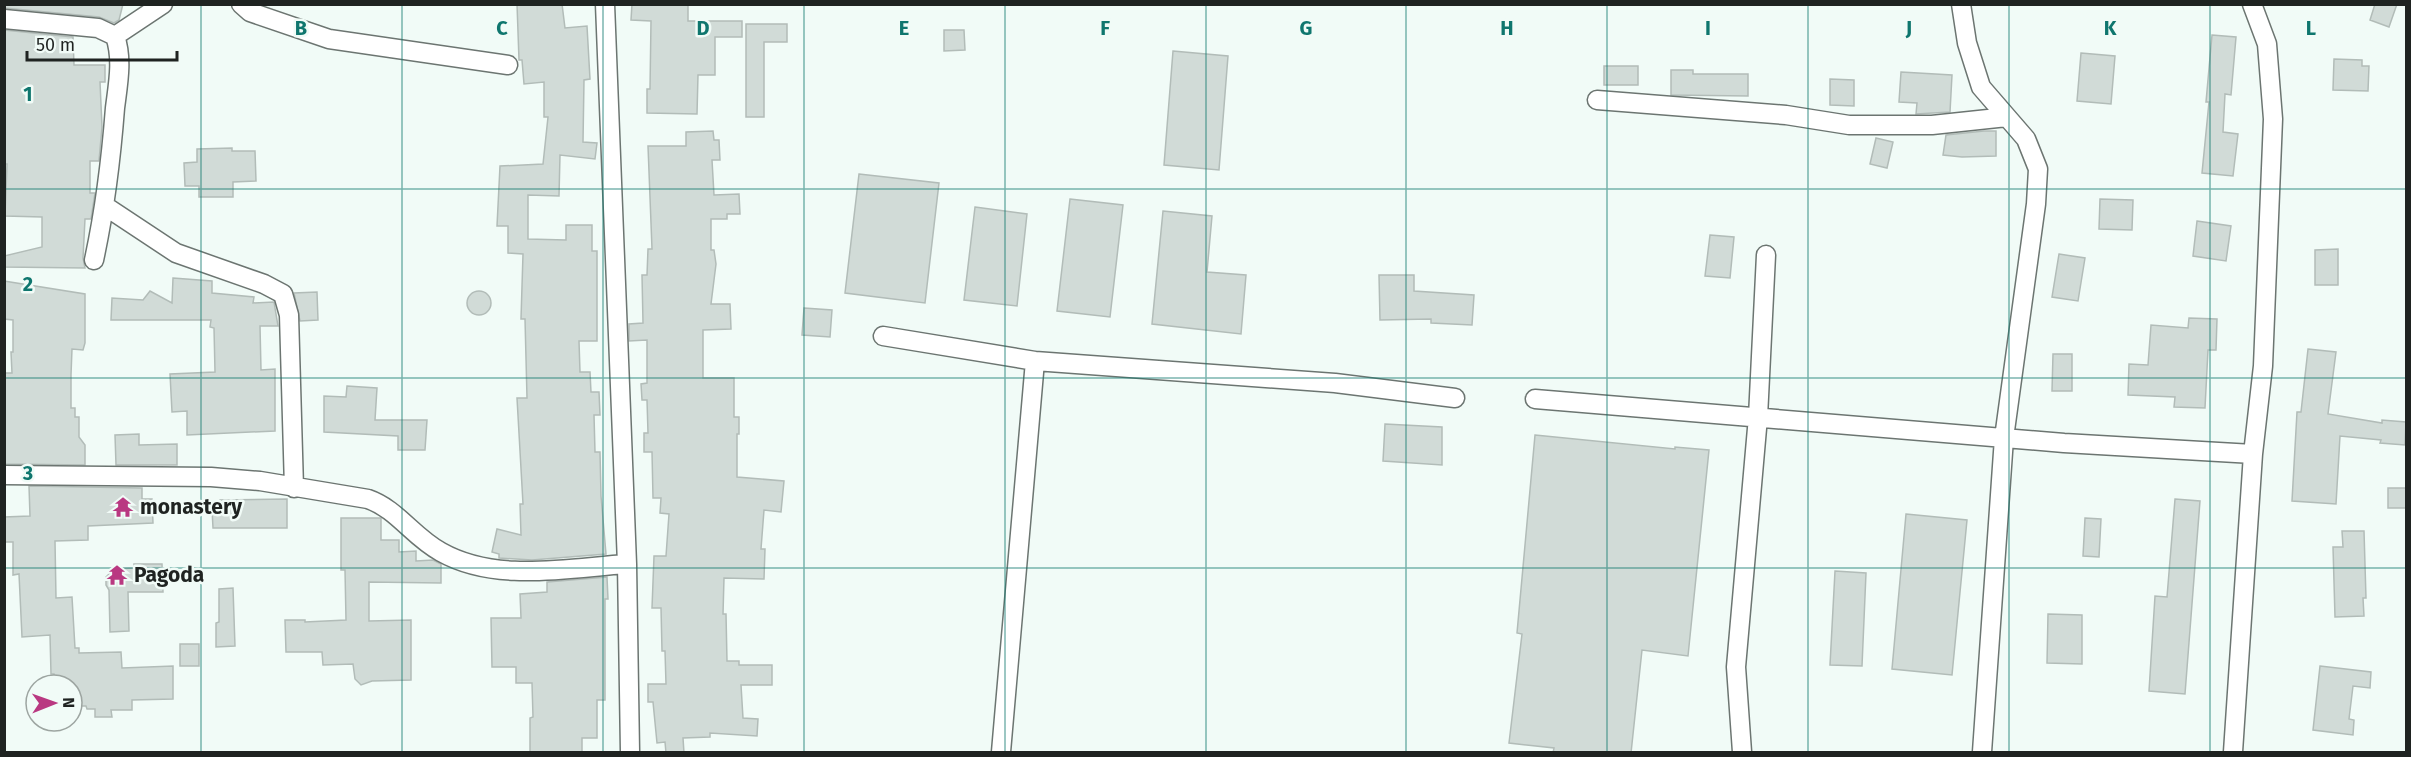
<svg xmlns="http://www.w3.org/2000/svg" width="2411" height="757" font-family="'Fira Sans',sans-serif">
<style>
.building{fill:#d1dbd7;stroke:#b2bcb8;stroke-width:1.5}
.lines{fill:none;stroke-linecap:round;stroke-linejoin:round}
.street-casing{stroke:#6c7571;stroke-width:21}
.street{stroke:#fff;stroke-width:18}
.grid{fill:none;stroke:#0f766e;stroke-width:1.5;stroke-opacity:0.55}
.labels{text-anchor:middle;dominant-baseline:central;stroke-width:5;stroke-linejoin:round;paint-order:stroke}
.poi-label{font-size:21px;font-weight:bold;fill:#1f2321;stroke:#f1fbf7;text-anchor:start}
.grid-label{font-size:20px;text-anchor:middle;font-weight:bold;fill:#0f766e;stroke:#f1fbf7;stroke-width:5;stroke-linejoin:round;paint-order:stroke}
</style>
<rect width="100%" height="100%" fill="#f1fbf7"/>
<path class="building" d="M4 4H123L119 20 114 23 99 17 4 8Z
M517 4H562L565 28 587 26 590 79 584 80 583 142 597 143 595 159 560 155 559 196 528 195V239L566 240V225H592V251H597V341H579L580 372H590L591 392H599L600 415H594L595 452H600L601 496 606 554 532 560 499 558V554L492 552 497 529 521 535 520 504H523L517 398H527L525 319H521L523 254 508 253V226H497L500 166 543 164 548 117H544V82L524 84 522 60H519Z
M632 4H688V21H742V37H715V75H698L697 114 647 113V89H650L651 21 631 20Z
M2375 4H2397L2389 27 2370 20Z
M746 24H787V42H764V117H746Z
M4 30 73 37 74 65H105V82H100L102 127 99 161H90V193H95L91 219H85L83 258 85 268 4 267V256L42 247V217L5 216 7 164H4Z
M944 30H964L965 50 944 51Z
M2212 35 2236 37 2231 95 2225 94 2223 132 2238 134 2233 176 2202 173 2209 102H2206Z
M1173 51 1228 56 1219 170 1164 165Z
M2081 53 2115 56 2111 104 2077 101Z
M2334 59 2362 60V66H2369L2368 91 2333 90Z
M1604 66H1638V85H1604Z
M1671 70H1693V74H1748V96L1671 95Z
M1901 72 1952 75 1950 112 1916 114 1917 103 1899 102Z
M1830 79 1854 80V106L1830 105Z
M713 131 714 140H719L720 160H712L714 195 739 194 740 214H727V219H711V250H714L716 264 711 304H730L731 329 703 330V378H734V417H739V434H737V477L784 481 781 512 764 510 761 549H765L764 579 724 578 723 614H726L727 661H739V665H772V685H741L743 718 758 719 757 736 710 733V737L683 738 684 753H666L665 742 657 743 653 702H648V684H666L665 651H662L661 608H652L654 556H666L669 514 660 513 661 498H653L652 452H644V433H648L647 400H642L641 384 647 383V340L629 341V324L643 323 642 275H647L648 249H652L648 146H686V132Z
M1984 131H1996V156L1962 157 1943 155 1946 135Z
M1876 138 1893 142 1887 168 1870 164Z
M232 148V151H255L256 181 233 182V197H199V186H185L184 163 197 162V149Z
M859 174 939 183 925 303 845 293Z
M1070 199 1123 205 1110 317 1057 311Z
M2100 199 2133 200 2132 230 2099 229Z
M975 207 1027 214 1017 306 964 300Z
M1163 211 1212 216 1207 272 1246 275 1241 334 1152 324Z
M2197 221 2231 226 2226 261 2193 256Z
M1710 235 1734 237 1730 278 1705 276Z
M2338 249V285H2315V250Z
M2059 254 2085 258 2078 301 2052 297Z
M1379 275H1414V291L1474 295 1472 325 1431 323V319L1380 320Z
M173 278 212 281V293L254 297 253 303 274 302 278 326H260L261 370 275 369V431L187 435V411L172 412 170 374 215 372 214 328 210 327 211 320H111L112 298 143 300 150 291 172 303Z
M4 281 85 294V343L83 350 72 349 71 375V408H75V417H79V437L85 445V465L4 464V373H12L11 352H13V320L4 319Z
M467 303a12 12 0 1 1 24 0a12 12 0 1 1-24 0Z
M317 292 318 320 300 321 294 293Z
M804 308 832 310 830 337 802 335Z
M2189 318 2217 319 2216 350H2208L2205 408 2174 407 2175 397 2128 395 2129 364 2148 365 2151 325 2188 328Z
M2308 349 2336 352 2328 414 2382 423V420L2406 422 2405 445 2380 443 2381 440 2340 436 2336 504 2292 501 2297 412H2301Z
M2053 354H2072V391H2052Z
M347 386 377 388 375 420H427L425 450H398V436L324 432V396L346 397Z
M1385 424 1442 427V465L1383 461Z
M139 434V445L177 444V465H116L115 435Z
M1535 435 1675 449V447L1709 450 1688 656 1642 650 1631 753H1553L1554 748 1509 743 1522 634 1517 633Z
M29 486 142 488V499H152L153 523 88 526V540L55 541 56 598 72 597 75 648H79V653L121 652 122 668 173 666V699L132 700V710H111L112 717H95V709H87L86 706H76V689H72V685H55L54 674H51L50 635 22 637 19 574 13 575V542H4V517L30 516Z
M2388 488H2406V508H2388Z
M287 499V528H213L212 509H220V500Z
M2175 499 2200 501 2185 694 2149 691 2155 596 2167 597Z
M1906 514 1967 520 1952 675 1892 669Z
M341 518H381V540H399V552L416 551V561L433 560 441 564V583L369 582V621L411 620V680L372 681 361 685 355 679 353 664 323 665 322 652H286L285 620H305V622L346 620 345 570H341Z
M2085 518 2101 519 2099 557 2083 556Z
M2342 531H2364L2366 598H2363L2364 616 2335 617 2333 547H2343Z
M134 564H162L163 592H128L129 631 110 632 109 590 106 585V577L114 569 134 568Z
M1835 571 1866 573 1862 666 1830 665Z
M607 577 608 599H605V700H597V738H582V753H530V718L533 717 532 683H516V667H492L491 618H521L520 594 547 592V582Z
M233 588 235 646 216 647V623L219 622V589Z
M2048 614 2082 615V664L2047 663Z
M180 644H199V666H180Z
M2320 666 2371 672 2370 688 2353 686 2349 719 2354 720 2353 735 2313 730Z"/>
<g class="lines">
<g class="street-casing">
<path id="street" d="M241 4 250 12 329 39 508 65
M605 4 627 564 630 752
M1961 4 1967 43 1981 87 2026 139 2038 169 2036 204 2004 438 1982 752
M4 19 98 28 115 36C123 59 118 84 115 108 111 160 105 209 94 260
M115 36 163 4
M1597 100 1786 115 1849 125H1932L2007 117
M105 206 176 253 264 284 283 294 289 315 294 488
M883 336 1035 361 1335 383 1455 398
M1535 399 2064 443 2253 454
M4 475 211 477 260 481 368 499C397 509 413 537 441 552 496 583 567 568 627 564
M1001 752 1035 361
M1742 752 1736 667 1758 417 1766 255
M2233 752 2253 454 2263 366 2273 119 2267 44 2252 4"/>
</g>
<use href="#street" class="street"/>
</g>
<path class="grid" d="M201 4V752M402 4V752M603 4V752M804 4V752M1005 4V752M1206 4V752M1406 4V752M1607 4V752M1808 4V752M2009 4V752M2210 4V752M4 189H2406M4 378H2406M4 568H2406"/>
<defs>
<g id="temple-bare" transform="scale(1.62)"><path d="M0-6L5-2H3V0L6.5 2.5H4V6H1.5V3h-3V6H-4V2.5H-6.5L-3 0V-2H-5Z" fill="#b93881" stroke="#f1fbf7" stroke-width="2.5" paint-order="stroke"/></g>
</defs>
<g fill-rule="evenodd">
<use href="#temple-bare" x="123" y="507"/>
<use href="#temple-bare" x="117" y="575"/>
</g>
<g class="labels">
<g class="poi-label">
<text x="140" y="507">monastery</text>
<text x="134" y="575">Pagoda</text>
</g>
</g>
<g class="grid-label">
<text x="301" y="35">B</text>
<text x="502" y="35">C</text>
<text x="703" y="35">D</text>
<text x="904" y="35">E</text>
<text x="1105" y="35">F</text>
<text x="1306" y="35">G</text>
<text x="1507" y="35">H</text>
<text x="1708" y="35">I</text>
<text x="1909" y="35">J</text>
<text x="2110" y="35">K</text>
<text x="2311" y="35">L</text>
<text x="28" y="101">1</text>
<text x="28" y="291">2</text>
<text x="28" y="480">3</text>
</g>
<rect width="2411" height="757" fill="none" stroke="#1f2321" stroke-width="12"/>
<g transform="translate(54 703) rotate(89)"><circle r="28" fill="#f1fbf7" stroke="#9da5a1" stroke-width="1.5"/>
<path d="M0-4.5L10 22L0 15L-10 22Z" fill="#b93881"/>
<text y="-9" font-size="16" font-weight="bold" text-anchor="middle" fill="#1f2321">N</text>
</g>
<path d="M27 51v9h150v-9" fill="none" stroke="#1f2321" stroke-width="3"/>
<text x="36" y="51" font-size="18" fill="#1f2321" stroke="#f1fbf7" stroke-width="4.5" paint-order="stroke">50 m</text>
</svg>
